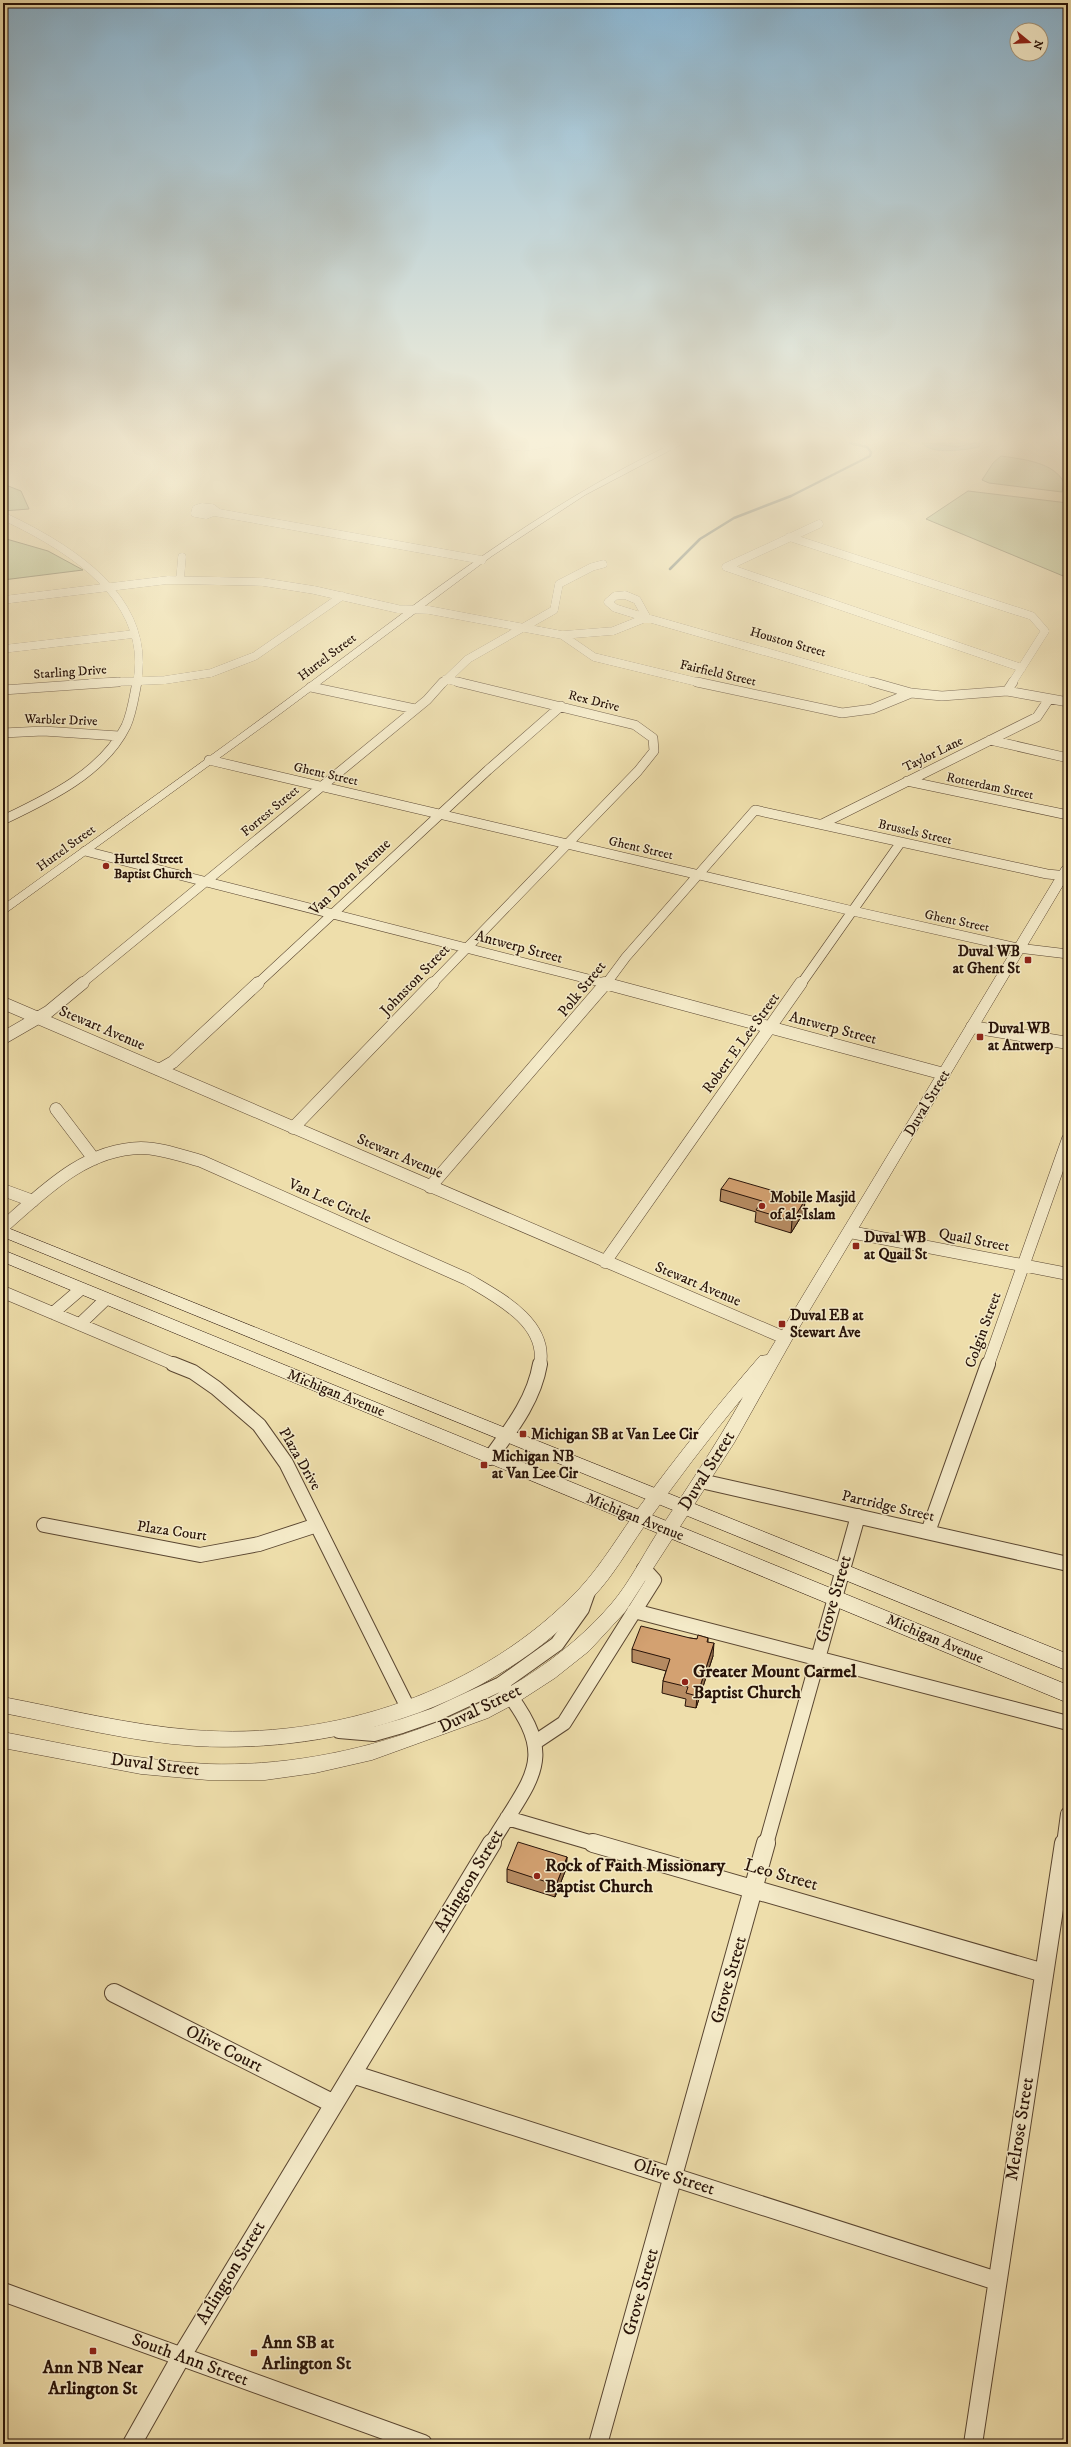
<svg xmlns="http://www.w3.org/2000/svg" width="1071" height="2447" font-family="'IM FELL DW Pica',serif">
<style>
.green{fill:#b5c28c;stroke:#6e6a4a}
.water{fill:#9dbab3;stroke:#6e776f}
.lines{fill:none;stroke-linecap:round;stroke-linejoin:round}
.shore{stroke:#62665e;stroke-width:1}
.stream{stroke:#6e776f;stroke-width:2.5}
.minor-far4-casing{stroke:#5a4631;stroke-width:8}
.minor-far3-casing{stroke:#5a4631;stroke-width:10}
.minor-far2-casing{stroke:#5a4631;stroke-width:13}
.minor-far1-casing{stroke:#5a4631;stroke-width:16}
.minor-casing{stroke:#5a4631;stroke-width:20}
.tertiary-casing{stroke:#5a4631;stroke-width:1}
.secondary-casing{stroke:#281308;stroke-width:1}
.minor-far4{stroke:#f4eac8;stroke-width:8}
.minor-far3{stroke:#f4eac8;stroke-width:9}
.minor-far2{stroke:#f4eac8;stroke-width:12}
.minor-far1{stroke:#f4eac8;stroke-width:14}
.minor{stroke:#f4eac8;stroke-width:18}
.tertiary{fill:#f4eac8;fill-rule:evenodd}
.secondary{fill:#f4eac8;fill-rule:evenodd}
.wall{fill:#b58a61;stroke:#281308}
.shaded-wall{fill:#94714f;stroke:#281308}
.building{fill:#d3a171;stroke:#281308}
.poi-dot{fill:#8f2418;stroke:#f4eac8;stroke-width:1.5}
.labels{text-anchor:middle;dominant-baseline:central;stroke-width:3;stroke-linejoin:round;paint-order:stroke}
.far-street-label{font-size:13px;fill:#281308;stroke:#f4eac8}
.far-poi-label{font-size:13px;font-weight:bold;fill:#281308;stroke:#f4eac8;text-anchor:start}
.street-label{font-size:15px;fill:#281308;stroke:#f4eac8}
.poi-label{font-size:15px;font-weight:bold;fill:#281308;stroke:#f4eac8;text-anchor:start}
.near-street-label{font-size:18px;fill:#281308;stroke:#f4eac8}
.near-poi-label{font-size:18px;font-weight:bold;fill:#281308;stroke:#f4eac8;text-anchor:start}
</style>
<rect width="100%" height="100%" fill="#eedeab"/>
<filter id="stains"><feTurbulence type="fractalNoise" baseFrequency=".005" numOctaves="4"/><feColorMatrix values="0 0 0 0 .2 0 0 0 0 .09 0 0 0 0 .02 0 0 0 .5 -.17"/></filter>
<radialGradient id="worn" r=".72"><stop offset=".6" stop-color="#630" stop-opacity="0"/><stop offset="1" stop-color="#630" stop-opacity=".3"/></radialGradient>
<path class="green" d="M1001 456C1021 459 1055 462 1064 483L1062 492 989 483 982 480 993 463Z
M3 484 21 491 29 509 3 511Z
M968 491 1068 503V578L926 519Z
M3 538 48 551 83 570 3 580Z"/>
<path class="water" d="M922 443H979L980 444 979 447C966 450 931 455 922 443Z"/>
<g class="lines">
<path class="shore" d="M928 443 957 447 976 443"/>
<path class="stream" d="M670 569 700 539 734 518 791 496 870 456 871 452 867 447 850 443"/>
<g class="minor-far4-casing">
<path id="minor-far4" d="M485 443 523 447 551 443
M660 443 672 446
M202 507 212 508 216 511 206 515 195 513 196 509Z
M214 512 482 560
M3 516C69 547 153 598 137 683
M819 524 726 567 1022 668
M789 537 1032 616 1045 631 1012 683
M180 580 182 557
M625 595 637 600 647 618 615 608 608 602 615 596Z
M3 600 168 580 263 582 314 590 398 609 429 610 562 635 594 657 701 683
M562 635 613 631 643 619H651L875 683
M3 649 134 634
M446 679 462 683
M91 683 165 680 211 673 255 656 342 596
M443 683 468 659 554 610 559 584 592 567 603 564"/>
</g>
<g class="minor-far3-casing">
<path id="minor-far3" d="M697 682 842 713 872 709 911 693
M872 682 911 693 942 696 1007 691 1068 702
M311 687 415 709
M3 690 118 682
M1007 691 1013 682
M3 733 43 731 119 736
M990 740 1068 758
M209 760 853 911 1018 948 1068 954
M907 781 1068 815
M3 820C47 799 103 773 126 726 132 713 134 697 137 682
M822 824 1037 717 1049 699
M85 851 608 984
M81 984 427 700 443 682
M257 984 488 770 561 706
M432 984 638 771 654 751 653 738 635 725 458 682
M606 984 626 957 755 810 1047 874 1068 876
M801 984 901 842"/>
</g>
<g class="minor-far2-casing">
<path id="minor-far2" d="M604 983 944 1074
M3 1003 785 1338
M972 1027 1068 1043
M3 1038 48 1012 83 983
M159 1070 173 1062 258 983
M56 1109 94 1159
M293 1128 433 983
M430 1187 606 983
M3 1190 33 1201
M3 1227C43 1192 84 1149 141 1148 161 1148 182 1156 201 1161L467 1279C497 1297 548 1322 540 1365
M850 1232 1068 1274
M605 1262 801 983
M3 1292 176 1365
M53 1313 81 1289
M80 1324 106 1299
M988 1365 1068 1139"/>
</g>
<g class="minor-far1-casing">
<path id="minor-far1" d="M173 1364 193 1372 216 1388 259 1425 286 1463 408 1708
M490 1458C511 1429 534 1400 540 1364
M701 1481 1068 1564
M44 1525 200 1555 259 1544 317 1525
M928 1532 988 1364
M634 1611 1068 1723
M339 1731 374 1734 402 1726 434 1715 501 1684 557 1644 582 1609 588 1592
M537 1741 564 1723 654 1580 644 1569
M507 1818 596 1844
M491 1844C534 1773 560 1758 501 1684
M766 1844 858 1516
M1064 1844 1068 1814"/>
</g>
<g class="minor-casing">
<path id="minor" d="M593 1843 1044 1973
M114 1993 334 2104
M352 2074 997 2281
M3 2292 423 2444
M132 2444 181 2357 492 1843
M598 2444 766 1843
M973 2444 1064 1843"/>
</g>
<g class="tertiary-casing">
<path id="tertiary" d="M674 443H684L585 495 492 556 276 717 3 915V905C105 831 208 759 308 684 429 594 537 508 674 443Z
M1068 863V877L793 1338 734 1443 625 1612 589 1651 555 1678 518 1702 488 1718 372 1760 315 1773 265 1780H208L141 1774 3 1748V1732C71 1745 139 1761 208 1764 347 1769 520 1711 612 1603 629 1583 642 1557 656 1535 686 1490 716 1445 743 1397 708 1439 675 1483 643 1528 627 1551 613 1576 594 1596 496 1706 339 1754 196 1746 131 1742 66 1725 3 1713V1697C66 1709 129 1725 193 1730 334 1741 483 1691 580 1588 603 1563 620 1533 640 1506 678 1455 718 1404 760 1356L767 1355 1062 867Z"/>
</g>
<g class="secondary-casing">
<path id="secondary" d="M3 1226 1068 1654V1671L3 1237Z
M3 1250 1068 1685V1703L3 1262Z"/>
</g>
<use href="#minor-far4" class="minor-far4"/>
<use href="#minor-far3" class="minor-far3"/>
<use href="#minor-far2" class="minor-far2"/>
<use href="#minor-far1" class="minor-far1"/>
<use href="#minor" class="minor"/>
<use href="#tertiary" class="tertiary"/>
<use href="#secondary" class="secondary"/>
</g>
<path class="wall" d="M721 1189 805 1200 804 1212 791 1233 755 1222 756 1212 720 1201Z
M690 1638 697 1639 708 1638V1642L713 1656 696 1708 685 1706 686 1699 662 1693 663 1681 666 1671 632 1662V1649Z
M567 1857 566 1869 555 1897 507 1882V1869Z"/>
<path class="shaded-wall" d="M805 1200 804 1212 791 1233 792 1221Z
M714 1643 713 1656 696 1708 697 1696Z
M567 1857 566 1869 555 1897 556 1885Z"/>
<path class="building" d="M729 1178 805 1200 792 1221 756 1210 762 1201 721 1189Z
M641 1626 690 1638 697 1639 698 1635 708 1638 707 1642 714 1643 697 1696 686 1693 688 1687 663 1681 670 1659 632 1649Z
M518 1842 567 1857 556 1885 507 1869Z"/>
<linearGradient id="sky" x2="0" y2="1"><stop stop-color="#8ab6d3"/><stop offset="0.56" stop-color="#f7f0d9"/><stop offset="1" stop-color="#f7f0d9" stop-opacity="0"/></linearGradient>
<rect width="1071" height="785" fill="url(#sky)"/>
<g class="poi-dot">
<circle cx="106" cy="866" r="4"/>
<rect x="1024" y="956" width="8" height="8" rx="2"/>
<rect x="976" y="1033" width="8" height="8" rx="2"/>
<circle cx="762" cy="1206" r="4"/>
<rect x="852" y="1242" width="8" height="8" rx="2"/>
<rect x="778" y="1320" width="8" height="8" rx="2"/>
<rect x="519" y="1430" width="8" height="8" rx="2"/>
<rect x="480" y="1461" width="8" height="8" rx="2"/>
<circle cx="685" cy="1682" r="4"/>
<circle cx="537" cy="1876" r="4"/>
<rect x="89" y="2347" width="8" height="8" rx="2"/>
<rect x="250" y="2349" width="8" height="8" rx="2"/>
</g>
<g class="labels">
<g class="far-street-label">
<text transform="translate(788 642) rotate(16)">Houston Street</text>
<text transform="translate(327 657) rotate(-37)">Hurtel Street</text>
<text transform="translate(70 672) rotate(-4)">Starling Drive</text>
<text transform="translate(718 673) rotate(13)">Fairfield Street</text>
<text transform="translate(594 701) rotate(14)">Rex Drive</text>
<text transform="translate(61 720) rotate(2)">Warbler Drive</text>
<text transform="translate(933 754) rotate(-26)">Taylor Lane</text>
<text transform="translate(326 774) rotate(13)">Ghent Street</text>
<text transform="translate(990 786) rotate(12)">Rotterdam Street</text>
<text transform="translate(270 811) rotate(-40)">Forrest Street</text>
<text transform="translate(915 832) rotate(13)">Brussels Street</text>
<text transform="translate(66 848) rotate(-36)">Hurtel Street</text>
<text transform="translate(641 848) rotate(13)">Ghent Street</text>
<text transform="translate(957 921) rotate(12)">Ghent Street</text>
</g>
<g class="far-poi-label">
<text x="114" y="859">Hurtel Street<tspan x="114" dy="15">Baptist Church</tspan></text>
</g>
<g class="street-label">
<text transform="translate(350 877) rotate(-43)">Van Dorn Avenue</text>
<text transform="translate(519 947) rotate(15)">Antwerp Street</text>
<text transform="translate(415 980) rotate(-46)">Johnston Street</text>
<text transform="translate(582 989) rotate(-51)">Polk Street</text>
<text transform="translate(102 1028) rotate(23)">Stewart Avenue</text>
<text transform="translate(833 1028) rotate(15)">Antwerp Street</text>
<text transform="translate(741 1043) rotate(-54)">Robert E Lee Street</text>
<text transform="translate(927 1103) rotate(-59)">Duval Street</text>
<text transform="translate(400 1156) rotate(23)">Stewart Avenue</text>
<text transform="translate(330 1201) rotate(24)">Van Lee Circle</text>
<text transform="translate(974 1240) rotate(11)">Quail Street</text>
<text transform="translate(698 1284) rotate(23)">Stewart Avenue</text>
<text transform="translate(983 1330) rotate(-70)">Colgin Street</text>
<text transform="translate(336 1393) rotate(22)">Michigan Avenue</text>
<text transform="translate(300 1459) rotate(60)">Plaza Drive</text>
<text transform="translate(888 1506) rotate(13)">Partridge Street</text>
<text transform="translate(635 1517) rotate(22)">Michigan Avenue</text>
<text transform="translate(172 1531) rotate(8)">Plaza Court</text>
<text transform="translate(935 1639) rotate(23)">Michigan Avenue</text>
</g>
<g class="poi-label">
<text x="1020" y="951" text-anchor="end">Duval WB<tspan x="1020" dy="17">at Ghent St</tspan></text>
<text x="988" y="1028">Duval WB<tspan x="988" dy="17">at Antwerp</tspan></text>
<text x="770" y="1197">Mobile Masjid<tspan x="770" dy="17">of al-Islam</tspan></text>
<text x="864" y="1237">Duval WB<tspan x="864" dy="17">at Quail St</tspan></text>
<text x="790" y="1315">Duval EB at<tspan x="790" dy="17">Stewart Ave</tspan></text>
<text x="531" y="1434">Michigan SB at Van Lee Cir</text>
<text x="492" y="1456">Michigan NB<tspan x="492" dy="17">at Van Lee Cir</tspan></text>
</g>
<g class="near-street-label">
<text transform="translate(707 1471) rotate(-58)">Duval Street</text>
<text transform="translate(834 1599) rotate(-74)">Grove Street</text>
<text transform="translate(480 1709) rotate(-26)">Duval Street</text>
<text transform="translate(155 1765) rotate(7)">Duval Street</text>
<text transform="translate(781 1875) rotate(16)">Leo Street</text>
<text transform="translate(469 1881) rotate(-59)">Arlington Street</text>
<text transform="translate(729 1980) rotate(-74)">Grove Street</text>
<text transform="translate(224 2049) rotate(27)">Olive Court</text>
<text transform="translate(1020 2129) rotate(-81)">Melrose Street</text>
<text transform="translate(674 2177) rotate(18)">Olive Street</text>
<text transform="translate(231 2273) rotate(-59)">Arlington Street</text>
<text transform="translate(641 2292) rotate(-74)">Grove Street</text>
<text transform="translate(190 2360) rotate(20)">South Ann Street</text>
</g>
<g class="near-poi-label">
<text x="693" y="1672">Greater Mount Carmel<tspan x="693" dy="21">Baptist Church</tspan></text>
<text x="545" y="1866">Rock of Faith Missionary<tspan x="545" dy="21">Baptist Church</tspan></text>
<text x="262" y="2343">Ann SB at<tspan x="262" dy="21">Arlington St</tspan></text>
<text x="93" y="2368" text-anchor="middle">Ann NB Near<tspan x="93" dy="21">Arlington St</tspan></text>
</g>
</g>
<rect width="1071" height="2447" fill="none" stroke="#eedeab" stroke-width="16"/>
<rect x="4" y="4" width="1063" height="2439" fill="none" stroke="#281308" stroke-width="2"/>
<rect x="8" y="8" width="1055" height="2431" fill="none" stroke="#281308"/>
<g transform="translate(1029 42) rotate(108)"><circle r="19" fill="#f4eac8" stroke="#a2947b"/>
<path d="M0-3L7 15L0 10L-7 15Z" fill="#8f2418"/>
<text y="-6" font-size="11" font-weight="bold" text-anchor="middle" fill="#281308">N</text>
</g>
<rect width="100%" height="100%" filter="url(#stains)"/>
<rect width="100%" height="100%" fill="url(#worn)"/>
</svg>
